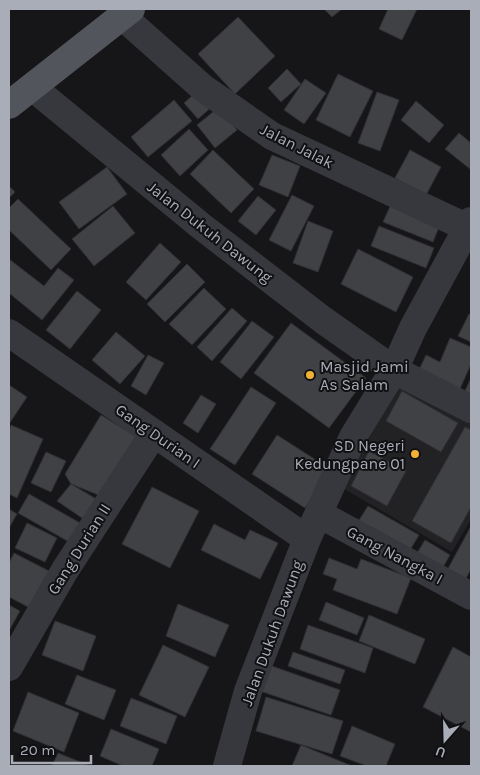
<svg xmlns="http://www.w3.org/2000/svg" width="480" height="775" font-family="Karla,sans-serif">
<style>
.built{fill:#222225}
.building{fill:#404145;stroke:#303034}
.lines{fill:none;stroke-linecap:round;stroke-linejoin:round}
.minor{stroke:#37383d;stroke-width:28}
.major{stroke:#53555c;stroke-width:28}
.poi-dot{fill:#f2b134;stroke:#111113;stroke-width:2}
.labels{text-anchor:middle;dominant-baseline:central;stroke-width:4;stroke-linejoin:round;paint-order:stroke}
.street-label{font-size:16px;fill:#a8adb8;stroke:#111113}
.poi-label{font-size:16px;fill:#a8adb8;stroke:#111113;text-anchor:start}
</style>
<rect width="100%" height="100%" fill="#161618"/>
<path class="built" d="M402 381 471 421V519L452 552 341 487Z"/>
<path class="building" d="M324 9H342L332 17Z
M388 9H417L402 40 379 29Z
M238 17 275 56 235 94 198 54Z
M287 69 301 84 281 102 268 88Z
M338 74 373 91 350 137 316 120Z
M305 79 326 93 304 124 284 110Z
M201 88 215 104 198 119 184 103Z
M377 92 399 100 380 151 358 143Z
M174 100 192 121 148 157 131 137Z
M416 101 444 125 429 143 401 120Z
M219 107 237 130 215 148 197 125Z
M189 129 208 150 180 176 161 155Z
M459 133 471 143 470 169 445 149Z
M213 150 254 189 231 213 190 174Z
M410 150 441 167 426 195 395 178Z
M272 155 300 166 288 197 259 185Z
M107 167 127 194 79 229 59 202Z
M9 186 15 192 9 198Z
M292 195 314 206 291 251 269 240Z
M258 196 276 210 256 235 238 221Z
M18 199 71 249 51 270 9 230V208Z
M392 202 441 222 433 242 383 222Z
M113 206 135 233 94 266 72 239Z
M308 221 333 231 318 272 293 263Z
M379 226 434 248 426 268 371 246Z
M160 243 181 262 146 300 126 282Z
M358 249 413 277 396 312 341 284Z
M9 259 44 286 58 268 74 280 42 320 9 293Z
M187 264 205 282 165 322 147 304Z
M204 288 226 309 192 345 169 324Z
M77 291 101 310 70 349 46 330Z
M232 308 247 321 212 361 197 347Z
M469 314 471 315V342L458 336Z
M252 321 274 337 241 379 220 362Z
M291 323 366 378 329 428 254 373Z
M116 332 145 356 120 384 92 360Z
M450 338 471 347V364L459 391 418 372 426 355 440 362Z
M148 355 164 363 146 395 131 386Z
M471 378V399L463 395Z
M9 385 27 397 9 424Z
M251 387 276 403 235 465 210 449Z
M402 391 458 423 441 452 386 421Z
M201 395 216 404 198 433 183 423Z
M101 415 137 437 101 496 71 484 65 474Z
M11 425 43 439 17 498 9 494V431Z
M465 427 471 430V507L451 543 412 521Z
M277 435 330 469 305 508 252 474Z
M369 451 406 471 387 506 351 486Z
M46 452 66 461 51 492 31 483Z
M71 484 98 500 85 520 57 501Z
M152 487 199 511 170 568 122 544Z
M29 494 82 524 71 543 18 513Z
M368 506 419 535 407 555 356 525Z
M9 509 17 514 9 528Z
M27 523 57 538 45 562 15 548Z
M214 524 245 540 250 530 278 543 260 579 201 550Z
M471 526V569L462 586 444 576Z
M425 540 450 555 439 574 413 560Z
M14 553 49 571 30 608 9 597V563Z
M329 558 357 569 361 559 411 578 397 614 333 590 337 579 323 574Z
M326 602 364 618 357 635 319 620Z
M178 604 229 625 215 657 166 636Z
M9 605 20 611 10 629H9Z
M369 615 425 639 415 664 359 641Z
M55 621 96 636 83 671 42 655Z
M308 625 373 648 365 673 300 649Z
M163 645 209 667 185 717 139 695Z
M453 647 471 657V732L423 707Z
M293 652 345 670 340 684 288 666Z
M269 665 340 690 331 715 260 691Z
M77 675 116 690 104 720 65 704Z
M28 692 79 713 64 752 13 731Z
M266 697 343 721 332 754 256 731Z
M131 698 177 716 166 744 120 726Z
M352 726 395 744 386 766H367L340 756Z
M111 729 159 749 152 766H123L100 756Z
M301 745 352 766H292Z
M58 753 88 765 87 766H52Z"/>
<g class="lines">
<path class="minor" d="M122 16 203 88 272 136 468 228
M32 87 201 226 323 320 394 370 471 409
M9 333 307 539
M319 514 471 596
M9 667 65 570 154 433
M227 766 248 691 307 539 353 437 394 370 413 328 471 221"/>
<path class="major" d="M9 105 131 9"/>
</g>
<g class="poi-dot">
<circle cx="310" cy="375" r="5"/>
<circle cx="415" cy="454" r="5"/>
</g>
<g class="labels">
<g class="street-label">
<text transform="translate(297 146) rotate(27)">Jalan Jalak</text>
<text transform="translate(210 232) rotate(38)">Jalan Dukuh Dawung</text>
<text transform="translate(158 436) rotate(35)">Gang Durian I</text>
<text transform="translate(79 549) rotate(-58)">Gang Durian II</text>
<text transform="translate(395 555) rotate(28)">Gang Nangka I</text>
<text transform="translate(272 633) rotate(-70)">Jalan Dukuh Dawung</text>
</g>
<g class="poi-label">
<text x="320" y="366">Masjid Jami<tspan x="320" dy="18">As Salam</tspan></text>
<text x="405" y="445" text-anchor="end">SD Negeri<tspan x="405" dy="18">Kedungpane 01</tspan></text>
</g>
</g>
<rect width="480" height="775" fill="none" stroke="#a8adb8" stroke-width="20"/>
<g transform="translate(445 740) rotate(200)" stroke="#111113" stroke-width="4" paint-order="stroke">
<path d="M0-4L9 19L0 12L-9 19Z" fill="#a8adb8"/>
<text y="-8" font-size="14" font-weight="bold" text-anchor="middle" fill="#a8adb8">U</text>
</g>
<path d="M12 755v8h79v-8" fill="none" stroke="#a8adb8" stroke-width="2.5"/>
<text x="20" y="755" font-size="15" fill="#a8adb8" stroke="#111113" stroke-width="4" paint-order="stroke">20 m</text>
</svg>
